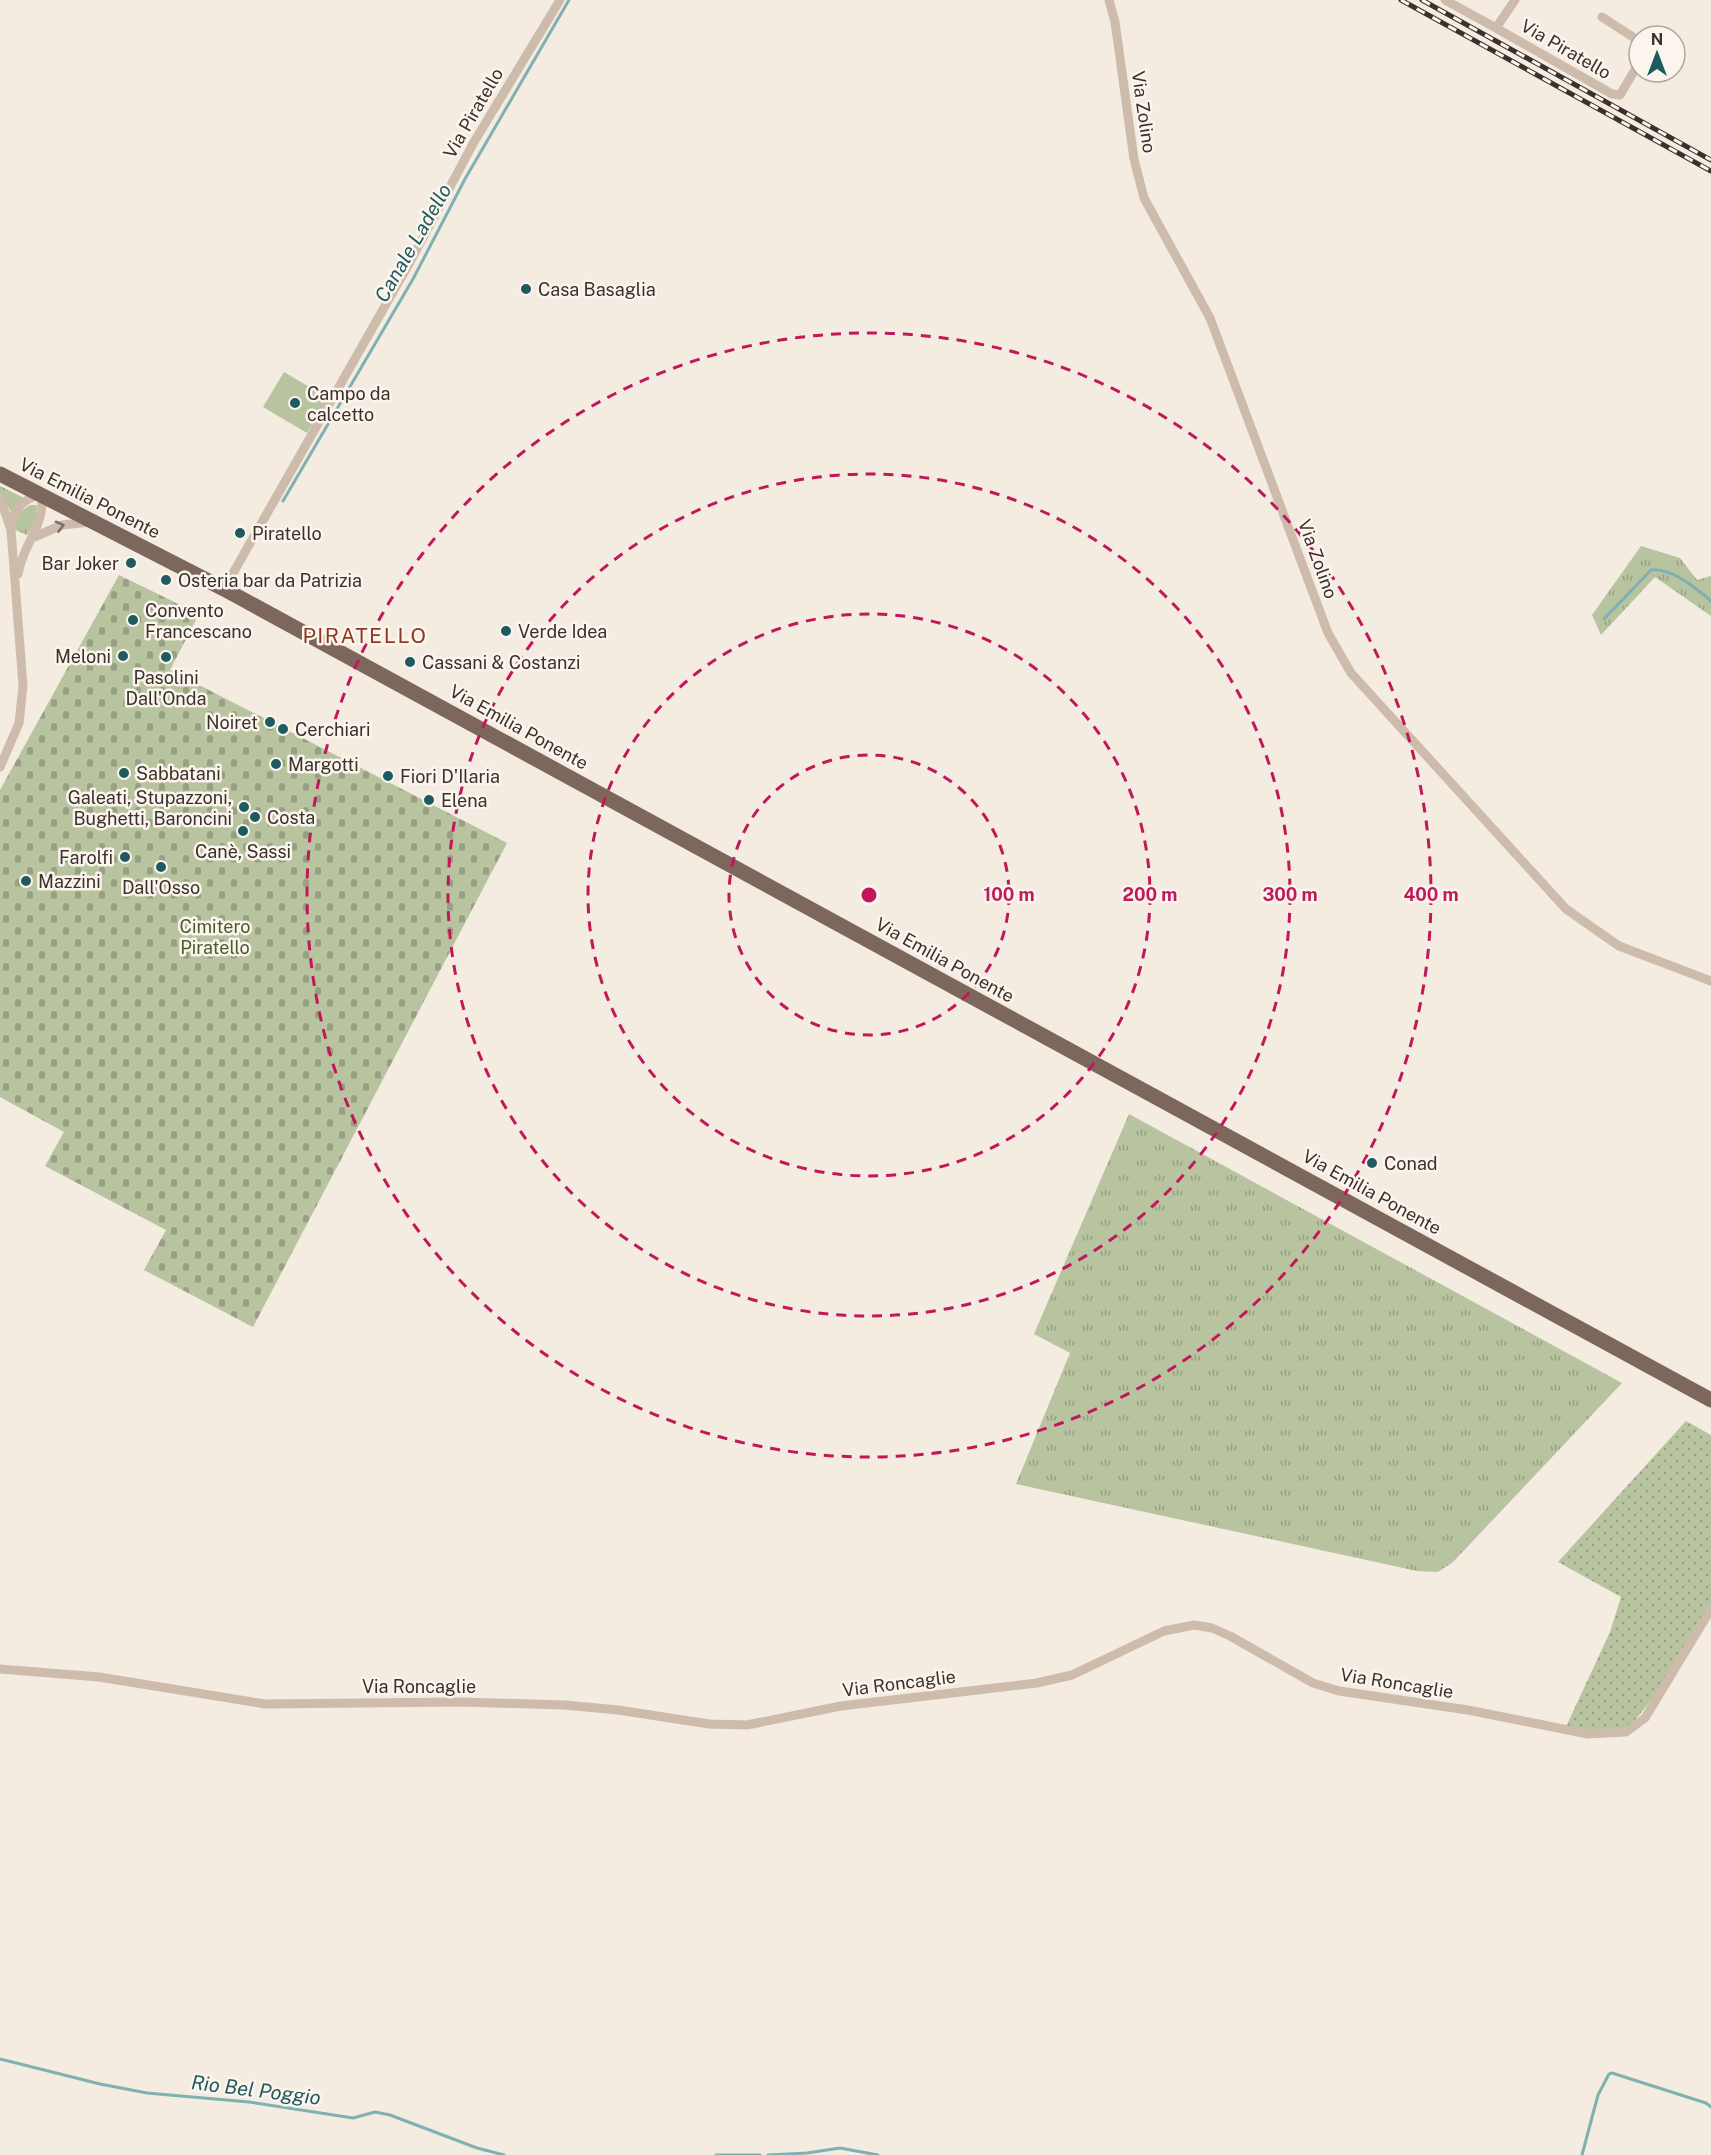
<svg xmlns="http://www.w3.org/2000/svg" width="1711" height="2155" font-family="'Public Sans',sans-serif">
<style>
.grass{fill:url(#grass-tufts)}
.cemetery{fill:url(#cemetery-stones)}
.park{fill:url(#park-dots)}
.pitch{fill:#b8c4a0}
.lines{fill:none;stroke-linecap:round;stroke-linejoin:round}
.stream{stroke:#7fb0b2;stroke-width:3}
.street{stroke:#cdbbac;stroke-width:9}
.primary{stroke:#7d675c;stroke-width:15}
.rail-casing{stroke:#3b302b;stroke-width:5}
.rail{stroke:#fbf5ee;stroke-width:3;stroke-dasharray:9;stroke-linecap:butt}
.oneway{stroke:#7d6f65}
.ring{fill:none;stroke:#c2185b;stroke-width:3;stroke-dasharray:10 8}
.poi-dot{fill:#1f5a5e;stroke:#fbf5ee;stroke-width:2}
.labels{text-anchor:middle;dominant-baseline:central;stroke-width:5;stroke-linejoin:round;paint-order:stroke}
.street-label{font-size:18px;fill:#3b302b;stroke:#fbf5ee}
.poi-label{font-size:18px;fill:#3b302b;stroke:#fbf5ee;text-anchor:start}
.park-label{font-size:18px;fill:#4a5a2e;stroke:#fbf5ee}
.water-label{font-size:20px;font-style:italic;fill:#1f5a5e;stroke:#fbf5ee}
.quarter-label{font-size:21px;letter-spacing:1.5px;fill:#8c3b22;stroke:#fbf5ee}
.centre{fill:#c2185b;stroke:#fbf5ee;stroke-width:3}
.ring-label{font-size:18px;text-anchor:middle;font-weight:bold;fill:#c2185b;stroke:#fbf5ee;stroke-width:5;stroke-linejoin:round;paint-order:stroke}
</style>
<defs>
<pattern id="grass-tufts" width="24" height="20" patternUnits="userSpaceOnUse" patternTransform="scale(1.5)"><rect width="24" height="20" fill="#b8c4a0"/><path d="M3 7l-1-3M5 7V3M7 7l1-3M15 17l-1-3M17 17v-4M19 17l1-3" fill="none" stroke="#97a083"/></pattern>
<pattern id="cemetery-stones" width="16" height="16" patternUnits="userSpaceOnUse" patternTransform="scale(1.5)"><rect width="16" height="16" fill="#b8c4a0"/><path d="M2 7V4a2 2 0 0 1 4 0v3zM10 15v-3a2 2 0 0 1 4 0v3z" fill="#97a083"/></pattern>
<pattern id="park-dots" width="8" height="8" patternUnits="userSpaceOnUse" patternTransform="scale(1.5)"><rect width="8" height="8" fill="#b8c4a0"/><path d="M2 2h.1M6 6h.1" fill="none" stroke="#97a083" stroke-width="1.8" stroke-linecap="round"/></pattern>
</defs>
<rect width="100%" height="100%" fill="#f4ebe1"/>
<path class="grass" d="M0 486 24 498 11 512 0 494Z
M30 505H37L36 520 27 535 13 529 20 512Z
M1641 546 1680 558 1697 580 1711 576V616L1655 577 1601 635 1592 615Z
M1129 1114 1622 1383 1453 1562 1438 1572 1417 1571 1016 1484 1070 1353 1034 1334Z"/>
<path class="cemetery" d="M119 575 199 614 170 670 507 843 253 1327 144 1270 166 1230 45 1166 64 1132 0 1097V790Z"/>
<path class="park" d="M1686 1421 1711 1435V1608L1670 1677 1627 1730 1564 1731 1610 1632 1621 1597 1558 1562Z"/>
<path class="pitch" d="M284 372 328 398 307 433 263 407Z"/>
<g class="lines">
<path class="stream" d="M283 501 413 279 465 179 569 0
M1604 619 1651 570C1672 568 1696 588 1711 601
M0 2059 100 2084 147 2093 249 2102 353 2118 375 2112 390 2115 477 2148 504 2155
M716 2155H760
M768 2155 807 2153 840 2148 878 2155
M1582 2155 1598 2095 1609 2074 1612 2073 1706 2103 1711 2107"/>
<path class="street" d="M1109 0 1115 22 1134 159 1144 198 1210 318 1328 633 1351 673 1566 909 1619 946 1711 981
M1445 0 1496 28 1515 0
M1602 17 1639 41
M1496 28 1612 94 1620 95 1639 63
M0 498 11 530 23 686 19 723 0 767
M11 526C14 508 24 499 41 494 47 523 23 543 18 574
M32 538 62 525 90 522
M224 589 410 262 474 142 560 0
M0 1669 99 1677 265 1704 460 1702 565 1705 618 1710 709 1724 747 1725 841 1706 1037 1683 1072 1675 1164 1631 1194 1625 1212 1628 1230 1636 1313 1683 1339 1691 1468 1710 1588 1734 1626 1732 1645 1718 1711 1609"/>
<path class="primary" d="M0 474 224 589 1711 1400"/>
<g class="rail-casing">
<path id="rail" d="M1401 0 1711 171
M1422 0 1711 160"/>
</g>
<use href="#rail" class="rail"/>
</g>
<defs><path id="oneway-chevron" d="M-2-3.5L2.5 0L-2 3.5" fill="none" stroke-width="1.6" stroke-linecap="round" stroke-linejoin="round" transform="scale(1.5)"/></defs>
<use class="oneway" href="#oneway-chevron" transform="translate(60 526) rotate(-14)"/>
<g class="ring">
<circle cx="869" cy="895" r="140"/>
<circle cx="869" cy="895" r="281"/>
<circle cx="869" cy="895" r="421"/>
<circle cx="869" cy="895" r="562"/>
</g>
<g class="poi-dot">
<circle cx="526" cy="289" r="6"/>
<circle cx="295" cy="403" r="6"/>
<circle cx="240" cy="533" r="6"/>
<circle cx="131" cy="563" r="6"/>
<circle cx="166" cy="580" r="6"/>
<circle cx="133" cy="620" r="6"/>
<circle cx="506" cy="631" r="6"/>
<circle cx="123" cy="656" r="6"/>
<circle cx="166" cy="657" r="6"/>
<circle cx="410" cy="662" r="6"/>
<circle cx="270" cy="722" r="6"/>
<circle cx="283" cy="729" r="6"/>
<circle cx="276" cy="764" r="6"/>
<circle cx="124" cy="773" r="6"/>
<circle cx="388" cy="776" r="6"/>
<circle cx="429" cy="800" r="6"/>
<circle cx="244" cy="807" r="6"/>
<circle cx="255" cy="817" r="6"/>
<circle cx="243" cy="831" r="6"/>
<circle cx="125" cy="857" r="6"/>
<circle cx="161" cy="867" r="6"/>
<circle cx="26" cy="881" r="6"/>
<circle cx="1372" cy="1163" r="6"/>
</g>
<g class="labels">
<g class="street-label">
<text transform="translate(1566 49) rotate(30)">Via Piratello</text>
<text transform="translate(1144 112) rotate(82)">Via Zolino</text>
<text transform="translate(473 113) rotate(-60)">Via Piratello</text>
<text transform="translate(90 498) rotate(27)">Via Emilia Ponente</text>
<text transform="translate(1318 559) rotate(70)">Via Zolino</text>
<text transform="translate(519 727) rotate(29)">Via Emilia Ponente</text>
<text transform="translate(945 960) rotate(29)">Via Emilia Ponente</text>
<text transform="translate(1372 1192) rotate(29)">Via Emilia Ponente</text>
<text transform="translate(899 1683) rotate(-7)">Via Roncaglie</text>
<text transform="translate(1397 1683) rotate(9)">Via Roncaglie</text>
<text x="419" y="1686">Via Roncaglie</text>
</g>
<g class="poi-label">
<text x="538" y="289">Casa Basaglia</text>
<text x="307" y="393">Campo da<tspan x="307" dy="21">calcetto</tspan></text>
<text x="252" y="533">Piratello</text>
<text x="119" y="563" text-anchor="end">Bar Joker</text>
<text x="178" y="580">Osteria bar da Patrizia</text>
<text x="145" y="610">Convento<tspan x="145" dy="21">Francescano</tspan></text>
<text x="518" y="631">Verde Idea</text>
<text x="111" y="656" text-anchor="end">Meloni</text>
<text x="422" y="662">Cassani &amp; Costanzi</text>
<text x="166" y="677" text-anchor="middle">Pasolini<tspan x="166" dy="21">Dall'Onda</tspan></text>
<text x="258" y="722" text-anchor="end">Noiret</text>
<text x="295" y="729">Cerchiari</text>
<text x="288" y="764">Margotti</text>
<text x="136" y="773">Sabbatani</text>
<text x="400" y="776">Fiori D'Ilaria</text>
<text x="232" y="797" text-anchor="end">Galeati, Stupazzoni,<tspan x="232" dy="21">Bughetti, Baroncini</tspan></text>
<text x="441" y="800">Elena</text>
<text x="267" y="817">Costa</text>
<text x="243" y="851" text-anchor="middle">Canè, Sassi</text>
<text x="113" y="857" text-anchor="end">Farolfi</text>
<text x="38" y="881">Mazzini</text>
<text x="161" y="887" text-anchor="middle">Dall'Osso</text>
<text x="1384" y="1163">Conad</text>
</g>
<g class="park-label">
<text x="215" y="926">Cimitero<tspan x="215" dy="21">Piratello</tspan></text>
</g>
<g class="water-label">
<text transform="translate(413 243) rotate(-60)">Canale Ladello</text>
<text transform="translate(256 2090) rotate(7)">Rio Bel Poggio</text>
</g>
<g class="quarter-label">
<text x="365" y="635">PIRATELLO</text>
</g>
</g>
<circle cx="869" cy="895" r="9" class="centre"/>
<g class="ring-label">
<text x="1009" y="901">100 m</text>
<text x="1150" y="901">200 m</text>
<text x="1290" y="901">300 m</text>
<text x="1431" y="901">400 m</text>
</g>
<g transform="translate(1657 54)"><circle r="28" fill="#fbf5ee" stroke="#aea6a0" stroke-width="1.5"/>
<path d="M0-4.5L10 22L0 15L-10 22Z" fill="#1f5a5e"/>
<text y="-9" font-size="16" font-weight="bold" text-anchor="middle" fill="#3b302b">N</text>
</g>
</svg>
